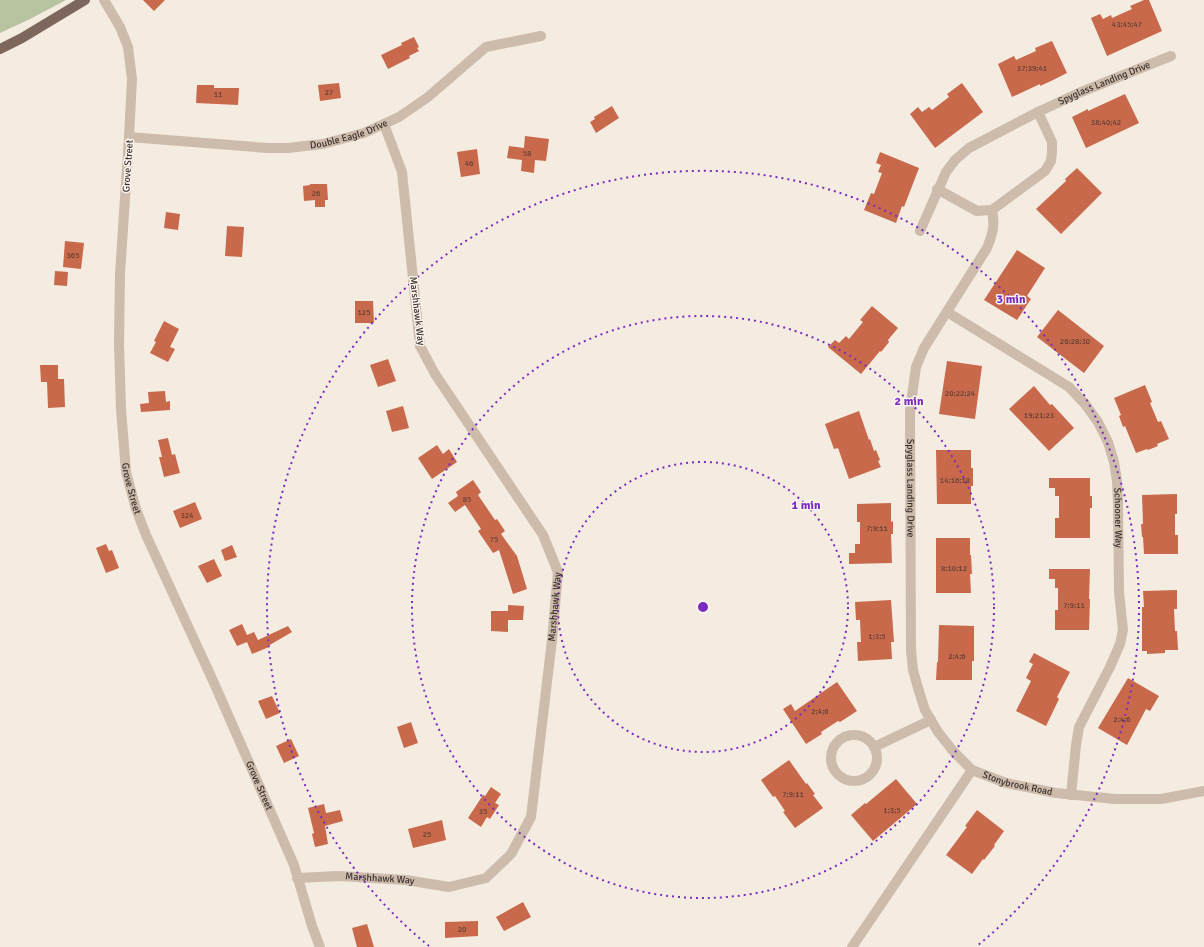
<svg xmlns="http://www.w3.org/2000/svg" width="1204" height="947" font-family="Signika,sans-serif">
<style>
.green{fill:#b8c4a0}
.building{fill:#c8694b}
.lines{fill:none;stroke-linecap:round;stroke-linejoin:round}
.minor{stroke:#cdbbac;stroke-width:10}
.major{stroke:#7d675c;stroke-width:10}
.ring{fill:none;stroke:#7b2cbf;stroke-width:2;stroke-dasharray:2 4}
.labels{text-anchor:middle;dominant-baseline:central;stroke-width:3;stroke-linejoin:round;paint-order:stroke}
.number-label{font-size:8px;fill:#5e3e33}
.street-label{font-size:10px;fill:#3b302b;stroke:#fbf5ee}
.centre{fill:#7b2cbf;stroke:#fbf5ee;stroke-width:2}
.ring-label{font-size:12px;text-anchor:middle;font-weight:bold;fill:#7b2cbf;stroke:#fbf5ee;stroke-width:3;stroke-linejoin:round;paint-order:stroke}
</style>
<rect width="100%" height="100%" fill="#f4ebe1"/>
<path class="green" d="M0 0H66L30 19 0 33Z"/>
<path class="building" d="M143 0H165L154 11Z
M1144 0H1149L1162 31 1107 56 1091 18 1100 14 1103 19 1111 15 1112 18 1132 9 1130 6Z
M414 37 419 47 417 48 419 51 409 56 410 58 388 69 381 55 402 45 401 43Z
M1052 41 1067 73 1051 81 1040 86V84L1012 97 998 64 1014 56 1016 60 1036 51 1035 48Z
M339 83 341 98 320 101 318 85Z
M962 83 983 112 935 148 910 114 918 107 922 112 929 107 932 110 949 97 947 94Z
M197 85H214V88H239L238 105 196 103Z
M1125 94 1139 123 1086 148 1072 117 1088 109V111Z
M612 106 619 118 596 133 590 122 595 119 594 117Z
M525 136 549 139 546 161 535 160 534 173 521 171 522 160 507 158 509 146 524 148Z
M477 149 480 174 461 177 457 152Z
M880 152 919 168 904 207 902 206 896 223 864 210 871 193 874 194 882 173 878 172 881 165 876 163Z
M1077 168 1102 193 1061 234 1036 209 1066 181 1065 179Z
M310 184H327L328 200H325V207H315V200L304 201 303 186 310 185Z
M166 212 180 214 178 230 164 228Z
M227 226 244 227 242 257 225 256Z
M65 241 84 243 81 269 63 267Z
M1017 250 1045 268 1027 296 1031 299 1017 320 984 300Z
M55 271 68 272 67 286 54 285Z
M355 301H373L374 323H355Z
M872 306 898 328 888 340 889 342 881 352 880 351 861 374 828 347 835 340 839 343 846 336 849 339 863 322 860 320Z
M1058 310 1104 346 1084 373 1037 337Z
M164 321 179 329 170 347 175 349 168 362 150 353 156 342 154 341Z
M388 359 396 381 378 387 370 365Z
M947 361 982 366 975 419 939 414Z
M40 365H58V379H64L65 407 48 408 47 382H41Z
M1145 385 1152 402 1150 403 1158 422 1161 421 1169 439 1157 444 1158 446 1148 450 1147 449 1136 453 1125 426 1123 427 1119 416 1121 415 1114 398Z
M1034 386 1050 405 1052 404 1074 428 1049 451 1009 409Z
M165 391 166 402 170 401V410L141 412 140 404 149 403 148 392Z
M403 406 409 428 392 432 386 411Z
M859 411 869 440 870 439 874 451 876 450 880 460 878 461 881 467 849 479 838 448 834 449 825 424Z
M168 438 172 455 175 454 180 473 164 477 159 457H162L158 440Z
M437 445 443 454 449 449 457 462 432 479 418 458Z
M936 450H971V468H973V486H971V504H937Z
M1049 478H1090V496H1092V508H1090V538H1055V518H1059V496H1055V488H1049Z
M473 480 481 492 478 495 495 520 497 519 505 531 501 534 517 556 527 589 513 594 499 550 493 553 478 531 481 529 465 505 455 512 448 503 458 496 456 492Z
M1177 494V514H1175V535H1178V554H1144L1143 537H1142L1141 524H1143L1142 495Z
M195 502 202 519 180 528 173 511Z
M891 503V522L893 521V534H891L892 563 849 564V553H855V544H860V522H857V504Z
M936 538H970V555H971L972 574H970L971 593H936Z
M106 544 109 551 112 550 119 568 106 573 96 548Z
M232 545 237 557 225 561 221 550Z
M214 559 222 576 207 583 198 566Z
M1049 569H1090L1089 599H1090L1089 630H1055V610H1058V588H1055V579H1049Z
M1177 590V609H1174L1175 631H1177L1178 650H1165V653L1147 654V651H1142V607H1144L1143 591Z
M891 600 894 642H891L892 659 858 661 857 642H861L860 620H856L855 602Z
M508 605 524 606 523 620H508Z
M491 611H508V632L491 631Z
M242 624 247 635 254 632 258 640 288 626 292 632 268 646 269 647 252 654 247 642 237 646 229 630Z
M939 625 974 626V661H972V680H936L937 662H938Z
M1034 653 1070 672 1057 697 1059 699 1046 726 1016 711 1031 681 1026 678 1033 664 1029 662Z
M1128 678 1159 696 1150 711 1146 709 1127 745 1098 728Z
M837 682 857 711 840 722 838 721 821 732 822 734 806 744 783 709 791 704 795 711Z
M272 696 280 713 266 719 258 701Z
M411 722 418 743 404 748 397 727Z
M291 739 299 756 284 763 276 746Z
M789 760 806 784 807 783 815 794 813 795 823 808 795 828 783 812 785 811 775 796 773 797 761 780Z
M896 779 917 804 873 841 851 815 865 803 866 804Z
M491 787 501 794 495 803 499 805 490 819 487 817 481 827 468 818 483 795 485 796Z
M324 804 326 813 340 810 343 821 325 826 328 844 315 847 312 834 314 833 308 808Z
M977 810 1004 831 994 845 995 846 984 860 983 859 972 874 946 855 967 827 965 826Z
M442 820 446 840 413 848 408 829Z
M523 902 531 917 504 931 496 917Z
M478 921V936L445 938V922Z
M367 924 374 947H357L352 928Z"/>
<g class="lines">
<g class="minor">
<path id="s1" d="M104 0 120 27 128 47 132 79 129 137 120 274 119 344 121 409 126 472 136 509 146 535 214 683 294 865 312 926 320 947"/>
<path id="s2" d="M1038 112 1052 142V152L1051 161 1045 171 992 210C995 225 993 233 987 248L924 348 916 367 910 410 911 650 913 670 918 688 925 710 938 732 953 751 972 770 1006 783 1056 793 1115 799H1161L1204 791"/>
<path id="s3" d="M129 137 268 148H288L323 144 364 133 399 117 428 97 486 47 541 36"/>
<path d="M937 189 977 211 992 210"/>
<path id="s4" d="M920 231 946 172 955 160 969 148 1038 112 1081 92 1171 56"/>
<path id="s5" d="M947 312 1069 387 1085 404 1098 422 1108 442 1114 462 1117 481 1118 504 1119 592 1123 630 1120 644 1110 667 1079 727 1076 745 1071 795"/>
<circle cx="854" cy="758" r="23"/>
<path d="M874 747 931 720"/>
<path id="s6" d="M297 878 339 876 406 880 449 887 486 878 511 854 531 817 552 640 558 572 543 535 435 374 420 346 402 172 384 124"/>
<path d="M852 947 972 770"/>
</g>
<path class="major" d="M0 49 22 38 85 0"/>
</g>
<g class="ring">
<circle cx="703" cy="607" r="145"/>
<circle cx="703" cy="607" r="291"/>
<path d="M429 946A436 436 0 1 1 977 946"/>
</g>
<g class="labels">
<g class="number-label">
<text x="1127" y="24">43;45;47</text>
<text x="1032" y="68">37;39;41</text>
<text x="329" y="92">27</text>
<text x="218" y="94">11</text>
<text x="1106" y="122">38;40;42</text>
<text x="527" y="153">58</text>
<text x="469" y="163">46</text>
<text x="316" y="193">26</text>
<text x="73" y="255">365</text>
<text x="364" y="312">125</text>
<text x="1075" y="341">26;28;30</text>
<text x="960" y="393">20;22;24</text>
<text x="1039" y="415">19;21;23</text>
<text x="955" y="480">14;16;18</text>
<text x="467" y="499">85</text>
<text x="187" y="515">324</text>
<text x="877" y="528">7;9;11</text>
<text x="494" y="539">75</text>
<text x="954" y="568">8;10;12</text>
<text x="1074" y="605">7;9;11</text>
<text x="877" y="636">1;3;5</text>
<text x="957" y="656">2;4;6</text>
<text x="820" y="711">2;4;6</text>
<text x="1122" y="719">2;4;6</text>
<text x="793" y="794">7;9;11</text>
<text x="892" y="810">1;3;5</text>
<text x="483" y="811">35</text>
<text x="427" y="834">25</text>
<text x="462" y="929">20</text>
</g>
<g class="street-label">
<text stroke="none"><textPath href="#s4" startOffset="248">Spyglass Landing Drive</textPath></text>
<text stroke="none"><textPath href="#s3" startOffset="222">Double Eagle Drive</textPath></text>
<text transform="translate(128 166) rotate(-86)">Grove Street</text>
<text transform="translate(417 311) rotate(83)">Marshhawk Way</text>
<text stroke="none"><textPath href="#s1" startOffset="496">Grove Street</textPath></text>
<text stroke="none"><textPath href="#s2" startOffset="429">Spyglass Landing Drive</textPath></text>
<text stroke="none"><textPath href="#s5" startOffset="288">Schooner Way</textPath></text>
<text stroke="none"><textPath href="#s6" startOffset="479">Marshhawk Way</textPath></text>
<text stroke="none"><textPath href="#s2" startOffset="777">Stonybrook Road</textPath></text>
<text stroke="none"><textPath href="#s1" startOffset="820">Grove Street</textPath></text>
<text stroke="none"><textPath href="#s6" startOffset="83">Marshhawk Way</textPath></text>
</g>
</g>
<circle cx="703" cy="607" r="6" class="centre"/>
<g class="ring-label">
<text x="1011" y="303">3 min</text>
<text x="909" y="405">2 min</text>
<text x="806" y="509">1 min</text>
</g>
</svg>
